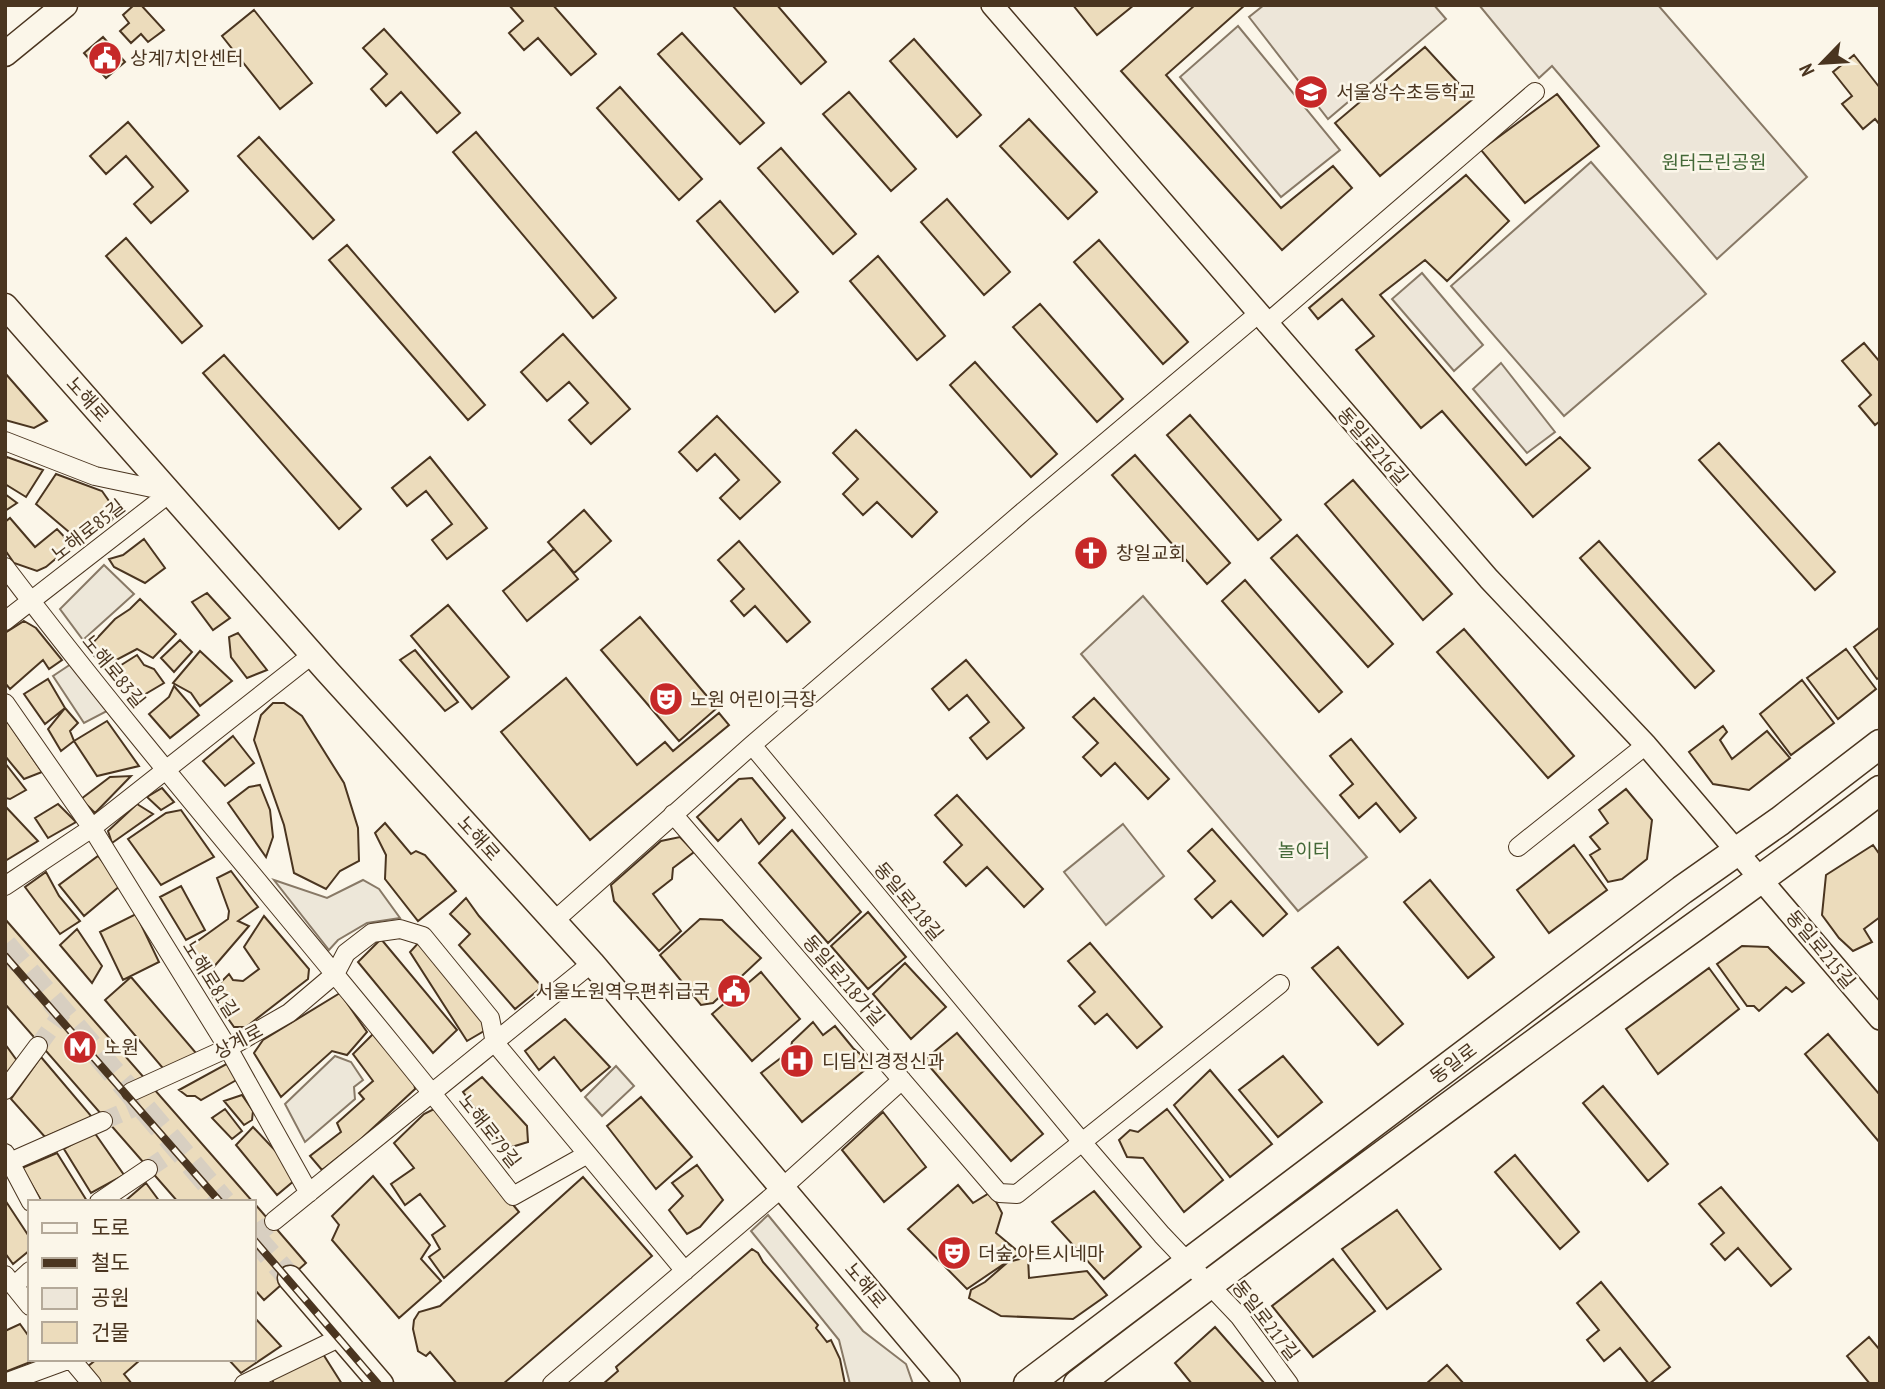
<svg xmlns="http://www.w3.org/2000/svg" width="1885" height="1389" font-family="'PT Sans Narrow','Noto Sans KR',sans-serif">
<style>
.green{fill:#ede6d9;stroke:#887966;stroke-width:2}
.parking{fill:#ede7d9;stroke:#887966;stroke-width:2}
.building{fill:#ecdcbc;stroke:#4a3520;stroke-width:2}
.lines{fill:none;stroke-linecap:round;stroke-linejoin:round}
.minor-tunnel{stroke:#d8cfc1;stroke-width:18;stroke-dasharray:18 9;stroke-linecap:butt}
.secondary-tunnel{stroke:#d8cfc1;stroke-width:24;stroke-dasharray:24 12;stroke-linecap:butt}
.minor-casing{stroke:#4a3520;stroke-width:20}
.tertiary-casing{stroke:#4a3520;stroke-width:24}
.secondary-casing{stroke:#4a3520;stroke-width:27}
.primary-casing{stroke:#4a3520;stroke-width:31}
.minor{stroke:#fbf6e9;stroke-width:18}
.tertiary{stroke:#fbf6e9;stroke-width:21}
.secondary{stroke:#fbf6e9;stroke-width:24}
.primary{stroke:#fbf6e9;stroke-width:28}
.rail-casing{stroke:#4a3520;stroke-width:8}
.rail{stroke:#fbf6e9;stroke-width:5;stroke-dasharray:16;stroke-linecap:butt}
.labels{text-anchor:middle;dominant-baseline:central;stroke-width:5;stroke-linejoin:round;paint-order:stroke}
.poi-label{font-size:19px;fill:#4a3520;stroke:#fbf6e9;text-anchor:start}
.park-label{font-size:19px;fill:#436837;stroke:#fbf6e9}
.street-label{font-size:19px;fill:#4a3520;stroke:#fbf6e9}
</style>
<rect width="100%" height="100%" fill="#fbf6e9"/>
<path class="green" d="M1264 5H1434L1446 19 1328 119 1249 17Z
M1479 5H1658L1807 177 1717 259 1552 66 1539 78Z
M1238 26 1340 150 1281 197 1180 77Z
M1591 162 1706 294 1564 416 1451 286Z
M1422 273 1483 345 1454 371 1392 299Z
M1501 363 1555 432 1527 453 1473 389Z
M1143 596 1367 857 1298 911 1081 654Z
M1123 824 1164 876 1106 925 1064 872Z"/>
<path class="parking" d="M104 565 134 594 83 640 60 609Z
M71 664 109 710 84 723 53 676Z
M274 880 327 898 363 880 379 889 400 918 367 923 338 940 329 950Z
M335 1056 351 1062 363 1080 354 1087 355 1099 305 1142 285 1104Z
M616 1066 634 1086 602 1116 585 1097Z
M768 1215 863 1331 906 1364 913 1384H850L839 1340 751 1231Z"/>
<path class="building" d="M134 5H141L164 30 148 42 141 34 131 43 120 31 129 23 123 15Z
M509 5H553L596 54 571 75 538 38 524 50 509 33 523 21Z
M732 5H777L826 62 801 84Z
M1073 5H1134L1097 35Z
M1195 5H1245L1166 75 1281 208 1333 166 1352 188 1282 250 1121 71Z
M254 10 312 83 280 109 222 36Z
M384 29 460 113 437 133 401 92 386 106 371 89 387 74 363 48Z
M682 33 764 123 740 144 658 54Z
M103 37 125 62 106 78 84 53Z
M914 39 981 115 957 137 890 61Z
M1425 47 1473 99 1380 176 1335 123Z
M1854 55 1880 88V125L1875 119 1863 129 1842 104 1852 96 1833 72Z
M620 87 702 179 679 200 597 108Z
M849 92 916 169 891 191 823 114Z
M1557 94 1599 146 1525 203 1481 150Z
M1029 119 1097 192 1068 219 1000 146Z
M128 122 188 191 151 223 134 204 153 187 126 156 106 174 90 156Z
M476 132 616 298 593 318 453 152Z
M259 137 334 220 313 239 238 156Z
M781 148 856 234 833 254 758 168Z
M1466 175 1509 221 1447 281 1425 260 1380 295 1526 465 1560 437 1590 468 1533 517 1442 411 1421 428 1356 350 1374 336 1342 299 1318 319 1309 308Z
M947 199 1010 272 984 295 921 222Z
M720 201 798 292 775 312 697 221Z
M126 238 202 326 182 343 106 256Z
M1099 240 1188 342 1163 364 1074 262Z
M347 245 485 405 468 420 329 260Z
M878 256 945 336 917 360 850 281Z
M1040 304 1123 399 1097 422 1013 327Z
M563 334 630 409 591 444 569 420 588 403 569 382 547 401 521 372Z
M1864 343 1880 362V421L1875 425 1859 406 1871 395 1842 361Z
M224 355 361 509 339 529 203 373Z
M975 362 1057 454 1031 477 950 385Z
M5 373 47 421 34 428 5 420Z
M1190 415 1281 520 1258 540 1167 435Z
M717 416 780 482 740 519 720 498 739 480 715 454 697 471 679 452Z
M856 430 937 512 912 537 877 502 863 515 843 494 858 479 833 453Z
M1719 443 1835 572 1815 590 1699 460Z
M1135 455 1230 563 1207 584 1112 475Z
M7 457 43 470 26 497 5 484V461Z
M430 457 487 528 447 559 432 540 452 524 426 491 407 506 392 488Z
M56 474 102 491 116 511 112 520 82 543 36 504Z
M1353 480 1452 594 1423 620 1325 504Z
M5 494 17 503 5 511Z
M584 510 611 541 574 573 548 542Z
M10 518 35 547 57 529 72 545 46 567 37 571 14 563 5 550V522Z
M1297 535 1393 644 1368 667 1271 558Z
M144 539 165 568 145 583 114 567 109 559 123 555Z
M739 541 810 622 787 642 755 606 744 616 731 601 744 589 718 560Z
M1599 541 1714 671 1695 688 1580 558Z
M554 549 578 579 527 621 503 591Z
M1245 580 1342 692 1319 712 1222 601Z
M207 593 230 618 213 630 192 602Z
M140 599 176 634 153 658 137 649 116 660 107 668 87 649 115 619 130 609Z
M448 605 509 677 472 709 411 636Z
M640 617 717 708 679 741 601 650Z
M24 621 36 628 62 660 49 669 43 660 10 689 5 683V633Z
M1880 627V677L1877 679 1854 647Z
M1464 629 1574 756 1548 778 1437 652Z
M238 633 267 670 247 678 231 657 229 637Z
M180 640 192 652 174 672 161 658Z
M1846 649 1876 689 1838 719 1807 678Z
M415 650 458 702 445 711 400 660Z
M200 651 232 681 200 706 191 693 173 683Z
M137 655 144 665 154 669 164 683 137 699 115 669Z
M966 660 1024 728 987 759 970 738 989 722 967 695 949 710 932 689Z
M566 678 637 765 665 742 673 751 719 713 729 725 590 840 501 732Z
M48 679 65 708 45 724 24 694Z
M1802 680 1834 723 1791 755 1760 714Z
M174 686 199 715 170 738 149 714 169 697Z
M1094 698 1169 779 1148 799 1115 763 1101 776 1083 757 1098 743 1073 717Z
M273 703H284L302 716 344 783 358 828 359 861 340 871 326 889 294 873 284 825 254 740 261 715Z
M65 708 78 723 70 731 74 741 61 751 48 729Z
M5 718 42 772 24 779 5 756Z
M107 721 139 766 97 776 74 741Z
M1723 726 1727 732 1720 740 1732 759 1767 731 1790 758 1749 790 1713 784 1689 752Z
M233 736 254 763 225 786 203 761Z
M1351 739 1416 818 1400 832 1376 803 1359 818 1340 795 1353 784 1330 756Z
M5 763 26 790 10 799 5 798Z
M131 776 95 813 81 799 110 777Z
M752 778 785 818 759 844 741 819 718 841 697 817 739 779Z
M260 785 270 810 273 837 266 857 228 803 249 787Z
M162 788 174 802 161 810 147 797Z
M1626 789 1652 820 1647 859 1622 879 1608 882 1590 855 1600 849 1590 837 1608 823 1599 810Z
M957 795 1043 889 1024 907 987 867 966 886 944 862 962 845 935 815Z
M58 804 76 822 48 838 35 818Z
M137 804 153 814 112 843 108 831Z
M5 806 38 841 5 861Z
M181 810 214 857 161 885 128 839 166 813Z
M385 823 411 854 416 851 425 855 456 891 418 921 385 879 386 855 375 833Z
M1212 829 1287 914 1263 936 1231 901 1212 918 1195 899 1215 881 1188 851Z
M792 830 861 912 828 943 759 863Z
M680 837 694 852 673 868 672 879 653 894 681 931 659 951 614 901 611 885 661 841Z
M1574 845 1607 890 1549 933 1517 890Z
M1873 845 1880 855V917L1864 929 1872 942 1853 951 1839 938 1822 915 1826 875Z
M98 856 121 885 84 916 59 885Z
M231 871 258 907 238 921 249 926 212 969 201 965 192 945 228 919 229 911 217 878Z
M46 872 59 896 80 921 60 934 25 887Z
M1430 880 1494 957 1468 978 1404 902Z
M181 886 205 930 186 940 160 897Z
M466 898 479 916 542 987 515 1009 459 945 470 934 450 914Z
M868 912 906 957 868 989 831 946Z
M136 914 159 962 123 980 100 932Z
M264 916 309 969 308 979 246 1027H234L210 993 229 974 233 980 243 981 259 969 244 947Z
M5 919 253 1202H178L5 1004Z
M700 919 722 920 761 958 713 1003 701 1005 660 955Z
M77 929 102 966 92 983 60 945Z
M381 939 457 1030 433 1053 358 962Z
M421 940 483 1017 484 1031 467 1041 410 952Z
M1090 943 1162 1027 1137 1048 1107 1014 1095 1024 1079 1006 1095 992 1068 961Z
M1742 946 1768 947 1804 983 1792 992 1786 987 1759 1011 1754 1006H1747L1717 964Z
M1338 947 1403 1024 1378 1045 1312 968Z
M905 963 946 1007 911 1039 873 994Z
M1709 968 1739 1009 1658 1074 1626 1029Z
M761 972 800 1019 752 1061 712 1014Z
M131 977 196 1053 167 1073 105 1000Z
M340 993 367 1032 347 1055 332 1051 281 1097 254 1053 263 1040Z
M565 1019 610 1067 581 1091 554 1057 539 1070 525 1051Z
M813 1022 823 1035 835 1026 853 1048 872 1064 802 1122 761 1073 790 1051 792 1042Z
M374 1033 413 1074 415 1089 361 1139 322 1170 310 1156 341 1132 337 1123 364 1099 359 1093 373 1081 353 1054Z
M957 1033 1043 1134 1011 1161 924 1060Z
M1828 1034 1880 1095V1143L1805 1054Z
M5 1044 18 1062 5 1080Z
M1283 1056 1322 1102 1278 1137 1239 1090Z
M41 1057 92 1117 45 1137 11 1099Z
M230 1062 240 1078 201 1100 195 1096H187L179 1090Z
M1210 1070 1272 1144 1230 1177 1174 1105Z
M482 1077 527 1126 528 1142 505 1149 463 1092Z
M1603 1086 1668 1164 1648 1181 1583 1103Z
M242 1095 253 1111 252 1120 244 1125 224 1101Z
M641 1097 692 1157 656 1189 607 1126Z
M225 1109 242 1131 232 1139 212 1118Z
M434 1109 519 1212 444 1278 429 1257 440 1249 432 1235 445 1226 420 1194 405 1205 391 1184 414 1168 394 1143 424 1114Z
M1167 1109 1223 1180 1184 1212 1143 1158 1127 1157 1119 1140 1130 1130 1138 1132Z
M883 1112 926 1167 884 1202 842 1150Z
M253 1127 285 1161 295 1180 277 1195 236 1145Z
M94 1132 124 1175 91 1193 64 1149Z
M57 1153 87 1201 42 1202 22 1168Z
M1515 1155 1579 1232 1560 1249 1495 1172Z
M697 1165 723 1200 700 1227 687 1234 669 1210 683 1196 672 1183Z
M373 1176 430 1245 421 1259 441 1281 399 1318 332 1240 339 1225 332 1216Z
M583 1177 652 1256 503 1384H457L430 1352 426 1356 418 1351 413 1329 414 1320 419 1312 440 1306Z
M146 1183 160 1202H124Z
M958 1185 973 1203 991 1192 1002 1213 996 1233 1020 1253 967 1289 908 1229Z
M1721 1187 1791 1269 1771 1286 1738 1248 1725 1260 1711 1244 1724 1233 1699 1204Z
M1094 1191 1141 1247 1104 1279 1052 1222Z
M5 1200 30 1238V1250L13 1264 5 1253Z
M254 1203 306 1263 264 1300 254 1289Z
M1397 1210 1441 1269 1387 1309 1342 1249Z
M752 1249 758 1253 763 1262 818 1325 816 1328 827 1342 831 1340 840 1359 845 1384H603L618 1371 616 1367Z
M1028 1257 1029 1278 1087 1271 1107 1295 1073 1319 1001 1316 969 1298 971 1290 985 1282 1008 1262Z
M1333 1259 1375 1311 1313 1357 1272 1306Z
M1601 1282 1670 1367 1649 1384 1620 1348 1604 1361 1587 1340 1599 1330 1577 1303Z
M254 1317 281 1346 241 1373 228 1359H254Z
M20 1324 30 1338V1359H38L5 1372V1331Z
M1215 1327 1265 1384H1192L1175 1363Z
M1869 1337 1880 1350V1384H1870L1847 1356Z
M323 1354 342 1384H274L272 1379Z
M97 1359H140V1360L124 1374 132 1384H102L87 1367Z
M1447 1365 1464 1384H1426Z"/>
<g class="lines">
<path class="minor-tunnel" d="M38 1046 63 1012
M103 1121 141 1105
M148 1169 179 1148
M254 1236 274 1221"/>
<path class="secondary-tunnel" d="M5 945 224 1202
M254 1237 290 1278"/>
<g class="minor-casing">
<path id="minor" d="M1266 324 1535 92
M5 441 95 476 171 492
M5 567C168 782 349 983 513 1196L586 1155
M5 621 171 492
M5 703 92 828 228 1048 309 1193
M752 745 1082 1142 1162 1235 1239 1316 1289 1384
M673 814 999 1193 1017 1194 1280 984
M1518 847 1646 745
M5 886 92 828 313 654
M554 921 752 745 1025 510 1258 314
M5 1090 38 1046
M131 1092 228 1048 289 1013 335 974 346 953 372 933 400 929 423 936 490 1018 495 1043 685 1271
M5 1153 31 1202
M10 1162 103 1121
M99 1202 148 1169
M274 1221 592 963
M5 1275 30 1306
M14 1286 30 1271
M71 1359 92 1384
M5 1383 70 1359
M244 1384 341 1337
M552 1384 783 1187 902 1080"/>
</g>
<g class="tertiary-casing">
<path id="tertiary" d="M992 5 1489 579 1646 745 1880 1019"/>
</g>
<g class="secondary-casing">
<path id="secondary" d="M5 54 65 5
M5 306 327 671 592 963 948 1384
M290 1278 381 1384"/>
</g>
<g class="primary-casing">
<path id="primary" d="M1028 1384 1682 890 1780 821 1880 744
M1078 1384C1263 1242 1452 1104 1640 966 1720 908 1801 851 1880 790"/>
</g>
<use href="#minor" class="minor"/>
<use href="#tertiary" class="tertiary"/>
<use href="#secondary" class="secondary"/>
<use href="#primary" class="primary"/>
<g class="rail-casing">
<path id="rail" d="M5 956 220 1202
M254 1240 378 1384"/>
</g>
<use href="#rail" class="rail"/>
</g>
<defs>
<g id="civic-disc" transform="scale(1.75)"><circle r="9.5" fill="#c62828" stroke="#fbf6e9"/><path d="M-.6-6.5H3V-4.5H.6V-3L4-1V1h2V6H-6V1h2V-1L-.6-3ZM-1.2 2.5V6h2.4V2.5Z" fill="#fff"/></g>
<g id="school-disc" transform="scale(1.75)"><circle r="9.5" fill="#c62828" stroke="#fbf6e9"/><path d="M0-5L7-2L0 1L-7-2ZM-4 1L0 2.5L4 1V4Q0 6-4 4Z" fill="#fff"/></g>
<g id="church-disc" transform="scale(1.75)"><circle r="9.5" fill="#c62828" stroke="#fbf6e9"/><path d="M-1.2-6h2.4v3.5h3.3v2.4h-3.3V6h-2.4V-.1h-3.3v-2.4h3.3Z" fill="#fff"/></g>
<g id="theatre-disc" transform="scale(1.75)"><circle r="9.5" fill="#c62828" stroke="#fbf6e9"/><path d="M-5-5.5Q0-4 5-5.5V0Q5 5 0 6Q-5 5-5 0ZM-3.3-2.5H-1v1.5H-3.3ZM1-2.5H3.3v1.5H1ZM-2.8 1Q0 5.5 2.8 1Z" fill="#fff"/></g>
<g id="metro-disc" transform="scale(1.75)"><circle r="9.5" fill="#c62828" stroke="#fbf6e9"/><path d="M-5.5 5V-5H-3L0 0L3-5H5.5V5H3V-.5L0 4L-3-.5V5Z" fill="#fff"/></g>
<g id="hospital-disc" transform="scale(1.75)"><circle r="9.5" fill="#c62828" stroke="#fbf6e9"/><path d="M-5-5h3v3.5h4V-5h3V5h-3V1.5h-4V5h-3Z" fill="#fff"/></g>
</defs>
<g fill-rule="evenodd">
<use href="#civic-disc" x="105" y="58"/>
<use href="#school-disc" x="1311" y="92"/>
<use href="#church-disc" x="1091" y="553"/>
<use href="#theatre-disc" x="666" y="699"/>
<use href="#civic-disc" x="734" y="991"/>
<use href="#metro-disc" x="80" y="1047"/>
<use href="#hospital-disc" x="797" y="1061"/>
<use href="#theatre-disc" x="954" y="1253"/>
</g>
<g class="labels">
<g class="poi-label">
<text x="130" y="58">상계7치안센터</text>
<text x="1336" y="92">서울상수초등학교</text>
<text x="1116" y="553">창일교회</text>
<text x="690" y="699">노원 어린이극장</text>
<text x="710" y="991" text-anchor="end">서울노원역우편취급국</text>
<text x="104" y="1047">노원</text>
<text x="822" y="1061">디딤신경정신과</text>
<text x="978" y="1253">더숲 아트시네마</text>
</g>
<g class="park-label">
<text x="1714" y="162">원터근린공원</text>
<text x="1304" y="850">놀이터</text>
</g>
<g class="street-label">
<text transform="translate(88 399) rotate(48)">노해로</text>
<text transform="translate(1373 446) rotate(49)">동일로216길</text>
<text transform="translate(88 530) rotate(-38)">노해로85길</text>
<text transform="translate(114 671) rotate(51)">노해로83길</text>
<text transform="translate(479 838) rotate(48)">노해로</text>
<text transform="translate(909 901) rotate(50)">동일로218길</text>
<text transform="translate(1821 949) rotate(50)">동일로215길</text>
<text transform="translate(211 979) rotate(58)">노해로81길</text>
<text transform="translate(844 980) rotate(49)">동일로218가길</text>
<text transform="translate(238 1041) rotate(-28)">상계로</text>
<text transform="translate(1453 1063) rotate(-37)">동일로</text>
<text transform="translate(490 1131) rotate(52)">노해로79길</text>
<text transform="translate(866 1285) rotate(50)">노해로</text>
<text transform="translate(1266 1320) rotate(52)">동일로217길</text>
</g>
</g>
<rect width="1885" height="1389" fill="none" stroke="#4a3520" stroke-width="14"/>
<rect x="28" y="1200" width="228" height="161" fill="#fbf6e9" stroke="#b4a999" stroke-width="2"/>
<rect x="42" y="1223" width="35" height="10" fill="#fbf6e9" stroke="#b4a999" stroke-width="2"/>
<text x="91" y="1235" font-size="21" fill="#4a3520">도로</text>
<rect x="42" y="1258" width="35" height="10" fill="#4a3520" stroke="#b4a999" stroke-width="2"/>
<text x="91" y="1270" font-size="21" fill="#4a3520">철도</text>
<rect x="42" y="1288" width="35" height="21" fill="#ede6d9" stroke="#b4a999" stroke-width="2"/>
<text x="91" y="1305" font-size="21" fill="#4a3520">공원</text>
<rect x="42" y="1322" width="35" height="21" fill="#ecdcbc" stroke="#b4a999" stroke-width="2"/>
<text x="91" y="1340" font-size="21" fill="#4a3520">건물</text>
<g transform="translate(1822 63) rotate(245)" stroke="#fbf6e9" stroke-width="5" paint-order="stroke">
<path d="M0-5L12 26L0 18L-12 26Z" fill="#4a3520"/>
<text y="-10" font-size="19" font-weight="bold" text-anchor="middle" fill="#4a3520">N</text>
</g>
</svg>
